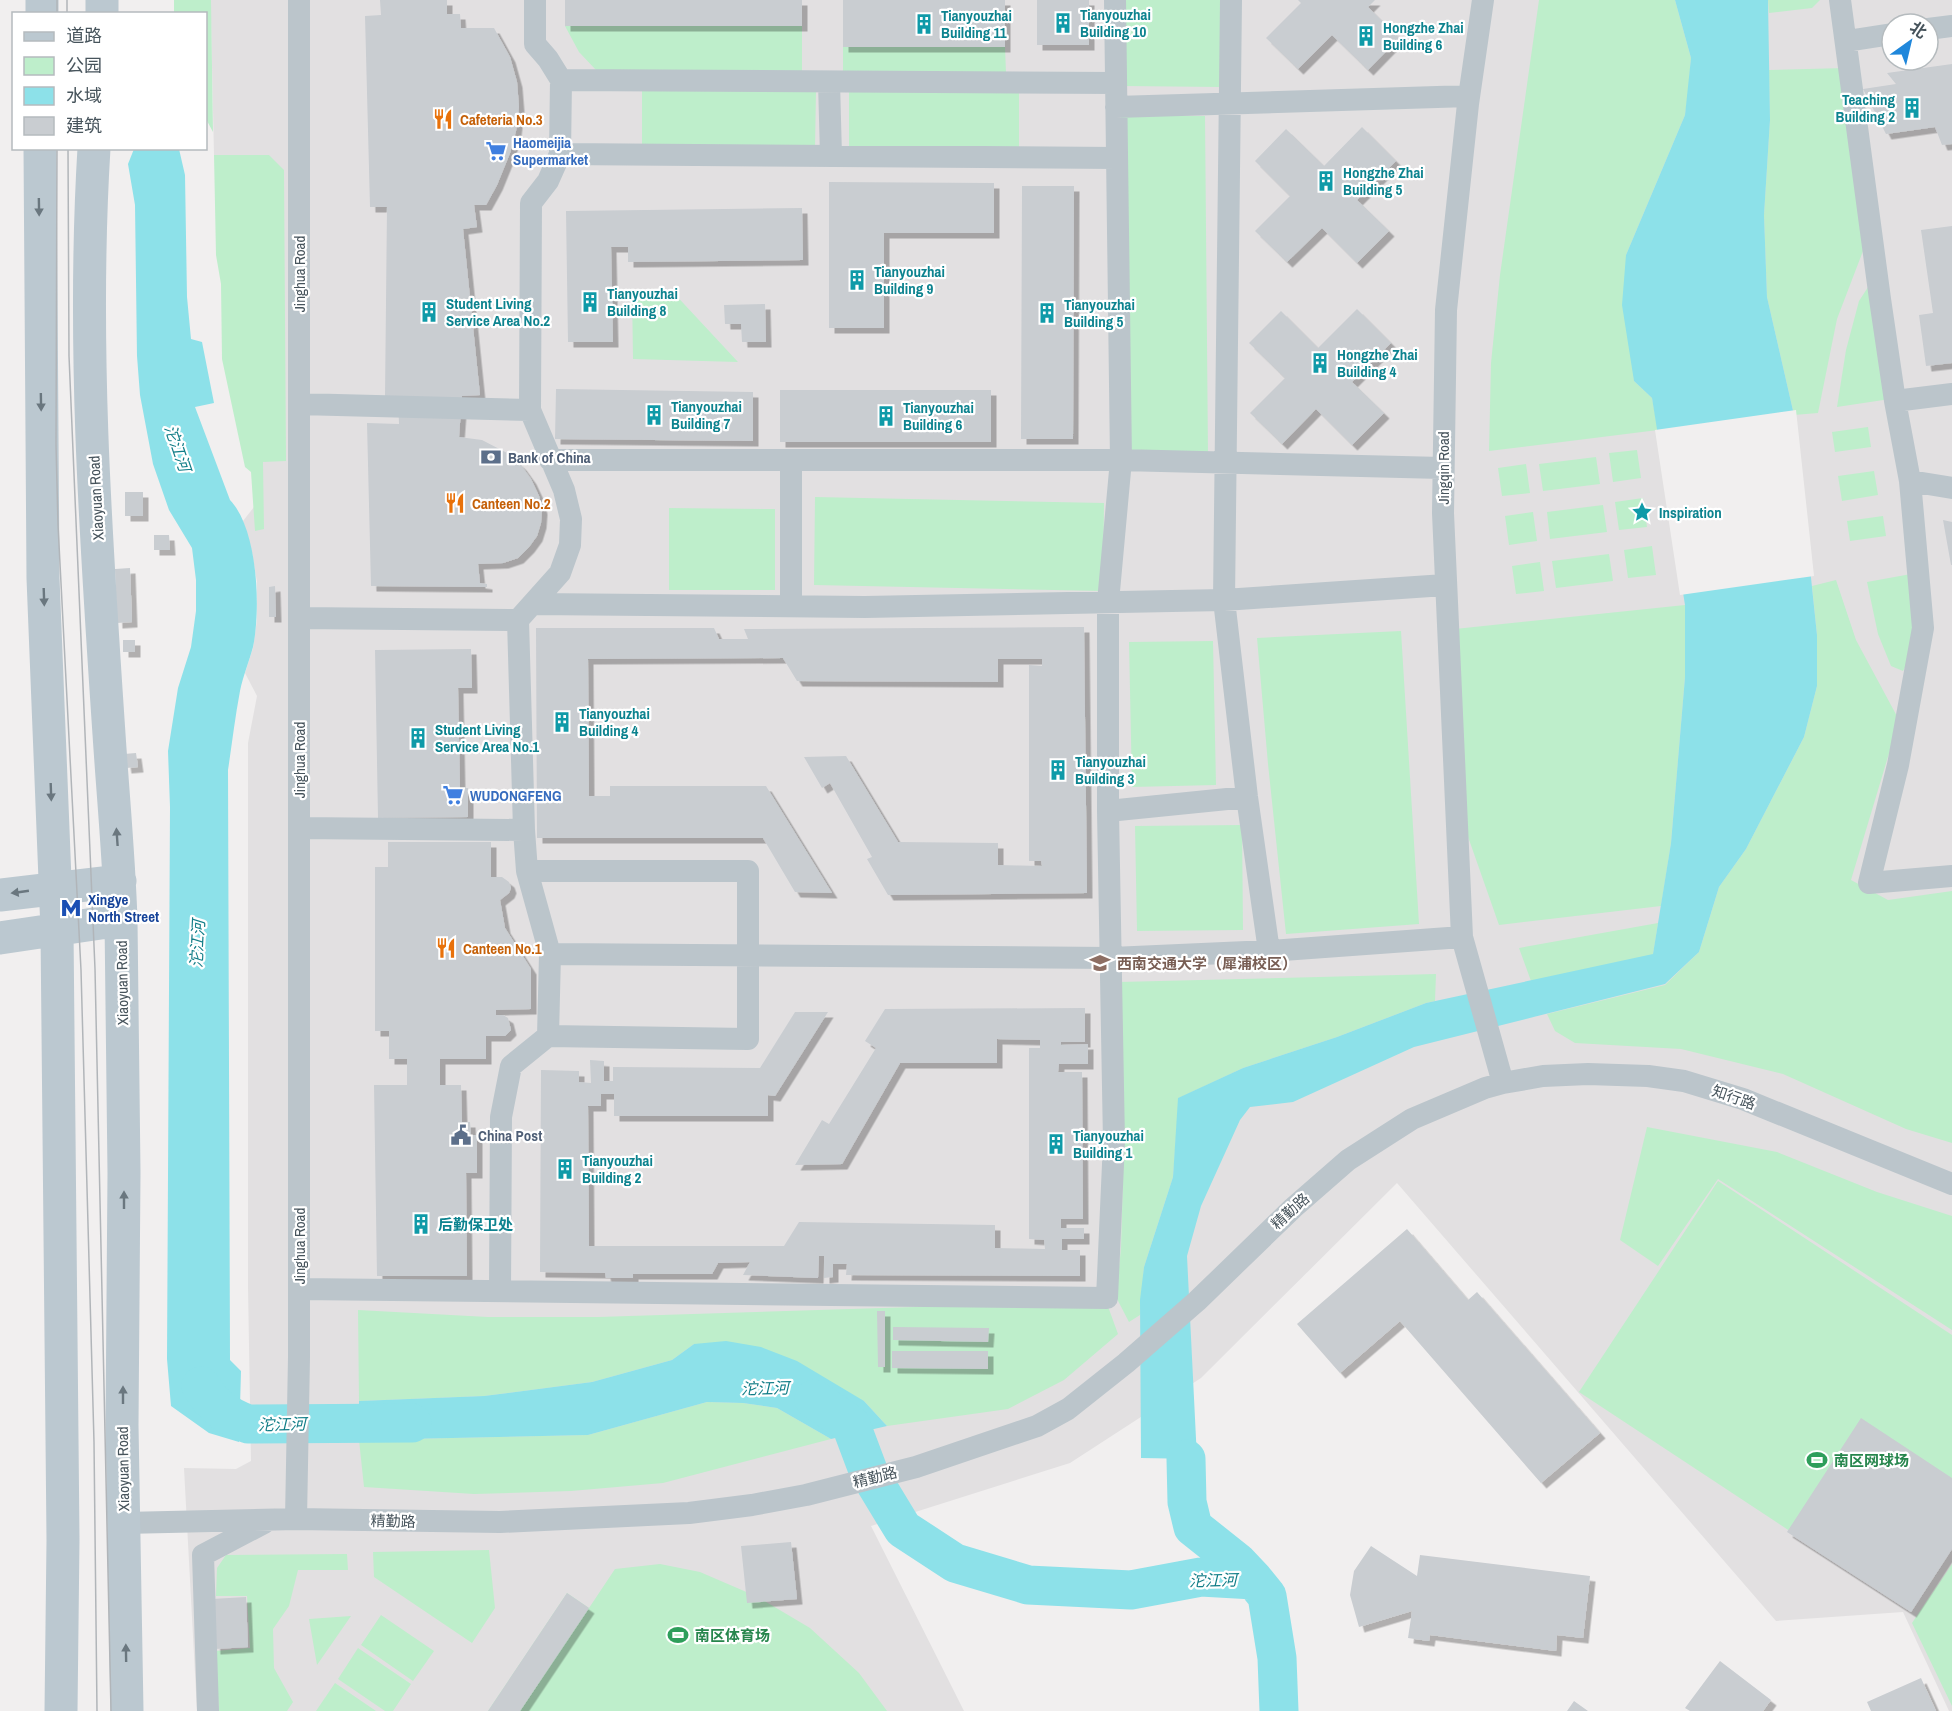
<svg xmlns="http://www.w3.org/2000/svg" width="1952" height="1711" font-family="'Archivo Narrow','Noto Sans SC',sans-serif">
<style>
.education{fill:#e2e0e1;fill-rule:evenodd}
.green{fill:#beeecb}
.water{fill:#8de1e9}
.pier{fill:#f1efef}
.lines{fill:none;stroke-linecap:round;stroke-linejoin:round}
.river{stroke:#8de1e9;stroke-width:39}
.building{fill:#c9cdd1;filter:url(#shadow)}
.street{stroke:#bbc5cb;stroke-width:22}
.secondary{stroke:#bbc8d0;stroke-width:33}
.tram{stroke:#b1b5b9;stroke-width:1.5}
.oneway{fill:#6a777f}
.labels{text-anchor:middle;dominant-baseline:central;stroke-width:4.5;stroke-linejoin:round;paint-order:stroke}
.culture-label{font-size:15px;font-weight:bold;fill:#0d838f;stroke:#fff;text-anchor:start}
.food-label{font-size:15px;font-weight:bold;fill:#c56008;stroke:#fff;text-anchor:start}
.shop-label{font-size:15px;font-weight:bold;fill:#366cbe;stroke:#fff;text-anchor:start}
.street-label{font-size:15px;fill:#47545c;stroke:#fff}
.service-label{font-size:15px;font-weight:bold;fill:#4e5e75;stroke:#fff;text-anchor:start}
.transit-label{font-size:15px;font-weight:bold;fill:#164399;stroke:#fff;text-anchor:start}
.education-label{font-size:15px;font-weight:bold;fill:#785e54;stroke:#fff;text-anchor:start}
.leisure-label{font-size:15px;font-weight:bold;fill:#27864d;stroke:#fff;text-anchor:start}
.water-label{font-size:16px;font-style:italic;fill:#117d87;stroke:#fff}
</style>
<defs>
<filter id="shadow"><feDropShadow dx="5.5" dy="5.5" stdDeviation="0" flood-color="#0004"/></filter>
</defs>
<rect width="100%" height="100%" fill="#f1efef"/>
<path class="education" d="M174 0H1952V1711H1949L1903 1612 1776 1621 1397 1183 1201 1378 1070 1463 871 1526 964 1711H197L184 1468 236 1469 251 1461 248 1287V743L257 696 245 673 253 648 257 620V582L252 552 243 521 254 507 259 201 214 155 211 19 206 14ZM1892 24H1928V60H1892Z"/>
<path class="green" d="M174 0H211L213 132 206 119V14L174 13Z
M1124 0H1222L1221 87 1123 86Z
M1539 0H1675L1691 58 1688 94 1685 115 1626 255 1634 381 1652 398 1658 430 1489 451 1491 363 1500 275Z
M1768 0H1820L1812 8 1769 13Z
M565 26H802V71L596 70 579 52Z
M843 47H1005L1006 73 843 72Z
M1845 68 1863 251 1837 319 1818 413 1794 415 1767 297 1764 215 1770 120 1769 70Z
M642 89H816L815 149 642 148Z
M849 89 1019 90V151L849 149Z
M1121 116H1205L1208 454 1125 455Z
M214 155H269L284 170 286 461 263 462 264 529 255 531 251 472 245 467 222 359 221 284 216 255Z
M1874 278 1890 399 1837 407 1846 350 1859 301Z
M671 290 738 362 633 359 632 291Z
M1868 427 1871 447 1835 452 1832 432Z
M1637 450 1641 478 1613 482 1609 453Z
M1596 457 1600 484 1543 491 1539 464Z
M1526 464 1530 493 1502 496 1498 468Z
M1874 471 1878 495 1842 501 1838 476Z
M815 497 1104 503 1103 591 814 585Z
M1643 498 1647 527 1619 530 1615 502Z
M1603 505 1607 532 1550 539 1547 512Z
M669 508 775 509V590H669Z
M1533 512 1537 541 1509 545 1505 516Z
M1883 516 1886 536 1850 541 1847 521Z
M1652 546 1656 575 1628 578 1624 550Z
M1609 554 1613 581 1556 588 1552 561Z
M1540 562 1544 591 1516 594 1512 566Z
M1911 574 1915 650 1903 671 1891 666 1878 634 1867 582Z
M1836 580 1856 640 1899 720 1851 880 1888 900 1952 891V1143L1906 1129 1783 1074 1681 1049 1575 1043 1555 1031 1547 1014 1665 985 1699 952 1719 887 1746 849 1804 737 1817 686V635L1812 586Z
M1685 605V677L1671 843 1661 906 1499 925 1466 831 1455 629Z
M1401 631 1419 924 1286 934 1268 764 1257 638Z
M1213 641 1216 785 1132 787 1129 642Z
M1242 825 1243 930 1137 931 1135 826Z
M1658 923 1653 955 1531 981 1519 948Z
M1436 974 1435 1001 1426 1003 1337 1037 1243 1068 1179 1098 1173 1177 1144 1267 1140 1315 1129 1322 1116 1297 1121 1248 1123 1178 1119 982Z
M1647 1127 1777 1152 1877 1192 1952 1216V1330L1718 1179 1658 1266 1620 1240Z
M1718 1181 1952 1335V1528L1902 1605 1579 1392Z
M1106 1301 1118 1334 1064 1380 1008 1409 887 1426 864 1401 694 1344 672 1360 592 1382 484 1396 359 1401 358 1310 488 1317H598Z
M707 1402 743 1403 777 1408 831 1439 663 1483 571 1491 474 1494 364 1487 359 1440 588 1435Z
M489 1550 495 1608 472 1643 374 1577 373 1552Z
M347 1554 348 1570H298L289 1606 273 1629 274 1668 293 1702 287 1711H219L215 1651 250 1648 247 1596H216L217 1568 226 1555Z
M660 1564 700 1572 758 1597 810 1628 859 1673 887 1711H488L567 1593 589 1608 615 1569Z
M1952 1564V1706L1912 1623Z
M381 1615 434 1651 413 1681 361 1645Z
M351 1616 317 1665 309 1619Z
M358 1648 411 1684 393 1711H385L338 1679Z
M335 1683 376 1711H316Z"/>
<path class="water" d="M1675 0H1768L1770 120 1764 215 1767 297 1794 415 1817 635V686L1804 737 1746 849 1719 887 1699 952 1665 984 1414 1047 1293 1102 1250 1107 1240 1120 1201 1206 1187 1256 1197 1459 1141 1458 1140 1300 1144 1267 1173 1177 1178 1098 1243 1068 1337 1037 1426 1003 1653 954 1671 843 1685 677V605L1652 398 1634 381 1622 305 1626 255 1685 115 1691 58Z
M134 149H179L185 175 187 297 191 339 202 342 214 403 195 407 230 500C258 529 261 609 253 647 249 662 243 676 240 691 235 717 232 744 228 770L230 1360 241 1371 239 1442 209 1433 171 1406 167 1359 170 807 168 751 178 688 191 647 196 611V580L192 548 169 510 153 464 140 395 137 356 135 205 128 164Z
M726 1341 761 1347 797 1361 864 1401 887 1426 831 1439 777 1408 743 1403 707 1402 588 1435 359 1440V1401L484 1396 592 1382 672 1360 694 1344Z"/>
<path class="pier" d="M1796 410 1814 576 1680 595 1655 430Z"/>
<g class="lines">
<path class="river" d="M201 1386C213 1406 226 1416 248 1424L412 1423
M814 1399 851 1425 869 1473 903 1529 955 1563 1028 1585 1131 1590 1201 1577 1254 1580 1267 1596 1277 1658 1279 1711
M1186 1459 1187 1502 1193 1527 1237 1562 1254 1580"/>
</g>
<path class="building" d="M380 0H447V14H460L461 28H494L510 57 517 82 519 107 516 131 510 153 497 185 486 205H474L477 227 463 229 480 395 462 396 459 437 482 440 509 454 521 465 531 479 539 496 542 509 541 523 537 536 529 547 518 558 503 563 478 564 480 583 487 584V587L371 586 367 423 399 424 398 397H385L387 207H370L365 16 381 15Z
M565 0H802V26H565Z
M843 0H1005V47H843Z
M1037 0H1089V45H1037Z
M1298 0H1375L1368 7 1399 38 1368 70 1332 35 1298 69 1266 38 1301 3Z
M1952 64V144L1942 145 1935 127 1886 134 1863 89 1896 84 1887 73Z
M1362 127 1396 161 1357 200 1389 231 1357 263 1322 228 1287 262 1255 231 1290 196 1255 161 1286 129 1324 166Z
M829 182 994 183V233H884V328H829Z
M1022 186H1074L1073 439H1021Z
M802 208 803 260 628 262V247H611L613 342H568L566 211Z
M1952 226V363L1926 366 1919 315 1933 313 1921 230Z
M765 304 766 342H742L741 324H725L724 305Z
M1357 309 1391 343 1352 382 1384 413 1352 445 1316 409 1282 444 1250 413 1285 378 1249 343 1281 311 1318 348Z
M556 389 753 392V441L555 439Z
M780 390H991V442H780Z
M125 492H143V516H125Z
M1943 520 1952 522V565H1951Z
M154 535H169L170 550H154Z
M130 568 132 622 117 623 115 569Z
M275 586 276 617H269V587Z
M1084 627 1087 893 888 895 867 859 872 857 830 783 822 788 804 757 846 756 898 842 998 843V865L1042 866 1041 861H1029V665L1042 666V659H998V682L797 681 783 658 588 659 589 796H610V786H766L832 893 795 892 763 838H537L536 628H714L719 639H748L744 629Z
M123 640H135V652H123Z
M471 649 472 688H458L460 788H468V817L378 818 375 650Z
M136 753 138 767 126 768 124 754Z
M388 842H491V877H502L509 882 511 888 509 893 500 900 505 928 531 969V1009L496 1010V1015H503L508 1018 511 1030 505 1036H486V1059H440V1085H461L462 1122H470L471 1135H477V1173H466L467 1276H377L374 1085H407V1059H389V1031H375V867H388Z
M1085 1008V1042H1061V1045L1088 1044V1064H1059L1058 1072H1082L1083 1219H1061V1228H1084V1239H1062V1250H1080V1276L846 1275 847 1264H833V1277L824 1278V1256H819L818 1278 743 1275 750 1262 718 1263 712 1274H633V1278H606L605 1273 540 1272 541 1070 579 1071V1082L591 1083 590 1060 604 1061V1081H613V1067L760 1068 795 1012H828L775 1096 768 1095V1116H614V1094H601V1106H588L589 1246H784L799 1222 995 1225V1248L1045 1249 1044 1240 1029 1239V1048H1040V1040L997 1039V1063H900L842 1164 795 1165 822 1120 829 1124 876 1048 865 1041 885 1009Z
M1407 1229 1468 1300 1477 1292 1600 1433 1541 1483 1400 1321 1340 1373 1297 1324Z
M877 1311H885V1367H878Z
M893 1327 989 1328 988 1342 893 1340Z
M892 1351H988V1369L892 1368Z
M1861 1418 1952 1478V1549L1911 1612 1787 1532Z
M791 1542 797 1599 747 1603 741 1546Z
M1371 1546 1417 1576 1420 1555 1590 1576 1583 1638 1557 1635 1556 1651 1430 1635 1429 1641 1408 1638 1412 1611 1359 1627 1350 1595 1354 1571Z
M567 1593 589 1608 520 1711H488Z
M246 1597 248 1647 215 1649 212 1599Z
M1720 1661 1771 1700 1763 1711H1690L1685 1708Z
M1921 1678 1936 1711H1871L1867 1702Z
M1574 1701 1588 1711H1567Z"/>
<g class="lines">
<path class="street" d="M1231 0 1224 600 1247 797 1269 951
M1483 0 1468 104 1446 310 1443 513 1462 937 1503 1083
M1840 0 1880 299 1895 401 1910 481 1923 628 1898 765 1869 883 1952 876
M1928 29 1952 26
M1847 41 1892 34
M561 80 1116 83
M829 82 831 156
M1116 107 1469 96
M560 154 1117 158
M1895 401 1952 394
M299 404 530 410
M550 460H1121L1442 468
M791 460V605
M1910 481 1952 488
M533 604 865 607 1224 600 1445 585
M299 618 518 620
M1108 811 1247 797
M299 828 524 830
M527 871H748V1039L548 1036
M550 954 1112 958 1269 951 1462 937
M299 1289 1107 1298 1114 1142 1108 811V602L1121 460 1115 0
M500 1291 501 1117 511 1066 548 1036 550 954 527 871 524 830 518 620 560 573 570 545 571 519 564 490 530 410 531 203 548 181 560 154 561 80 548 59 535 44V0
M296 1519 299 1357V0
M124 1523 296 1519 500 1522 689 1513 752 1505 806 1495 916 1467 1037 1426 1068 1409 1126 1363 1197 1301 1293 1208 1348 1160 1412 1119 1485 1088 1503 1083 1543 1076 1588 1074 1648 1076 1684 1081 1743 1099 1952 1184
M208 1711 203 1555 264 1523"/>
<path class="secondary" d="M42 14V0
M102 14V0
M40 148 43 578 57 930 63 1540 61 1711
M94 148C82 343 96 540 109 734 113 796 119 858 121 920L124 1173 122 1425 127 1711
M0 895 120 881
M0 938 121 920"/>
<path class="tram" d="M67 0V14
M57 14V0
M57 148 56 445 58 525 81 970 94 1442 97 1711
M68 148 69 356 95 969 111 1711"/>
</g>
<defs><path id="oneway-solid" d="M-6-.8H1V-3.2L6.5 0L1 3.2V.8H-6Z" transform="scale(1.5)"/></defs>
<g class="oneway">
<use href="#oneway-solid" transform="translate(39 207) rotate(89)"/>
<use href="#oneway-solid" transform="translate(41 402) rotate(89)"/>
<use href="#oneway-solid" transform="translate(44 597) rotate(88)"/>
<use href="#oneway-solid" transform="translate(51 792) rotate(88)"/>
<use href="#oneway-solid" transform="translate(117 837) rotate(-94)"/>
<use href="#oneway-solid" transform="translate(20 892) rotate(172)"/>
<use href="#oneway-solid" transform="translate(124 1200) rotate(-90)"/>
<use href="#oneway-solid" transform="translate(123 1395) rotate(-90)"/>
<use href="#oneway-solid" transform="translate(126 1653) rotate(-91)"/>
</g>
<defs>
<g id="building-bare" transform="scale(1.62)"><path d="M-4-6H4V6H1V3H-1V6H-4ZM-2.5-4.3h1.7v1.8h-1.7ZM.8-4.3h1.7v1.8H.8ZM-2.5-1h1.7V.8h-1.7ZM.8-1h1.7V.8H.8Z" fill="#0f9aa8" stroke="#fff" stroke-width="2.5" paint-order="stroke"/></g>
<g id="restaurant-bare" transform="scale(1.62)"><path d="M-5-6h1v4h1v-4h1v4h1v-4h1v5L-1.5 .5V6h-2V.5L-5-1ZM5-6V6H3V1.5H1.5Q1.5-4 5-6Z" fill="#e8710a" stroke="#fff" stroke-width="2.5" paint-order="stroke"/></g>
<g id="supermarket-bare" transform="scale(1.62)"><path d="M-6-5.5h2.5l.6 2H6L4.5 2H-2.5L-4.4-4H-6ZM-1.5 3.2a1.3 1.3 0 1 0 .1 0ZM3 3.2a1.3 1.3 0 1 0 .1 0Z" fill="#3f7fe0" stroke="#fff" stroke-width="2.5" paint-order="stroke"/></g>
<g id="bank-bare" transform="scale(1.62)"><path d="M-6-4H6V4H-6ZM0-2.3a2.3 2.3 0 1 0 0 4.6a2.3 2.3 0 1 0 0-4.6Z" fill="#5c6f8a" stroke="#fff" stroke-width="2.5" paint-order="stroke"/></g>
<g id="sight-bare" transform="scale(1.62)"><path d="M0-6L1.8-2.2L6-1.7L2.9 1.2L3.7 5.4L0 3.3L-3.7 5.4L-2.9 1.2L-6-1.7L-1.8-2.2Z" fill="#0f9aa8" stroke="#fff" stroke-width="2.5" paint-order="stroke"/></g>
<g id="metro-bare" transform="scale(1.62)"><path d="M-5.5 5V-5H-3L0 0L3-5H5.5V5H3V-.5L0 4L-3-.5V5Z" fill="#1a4fb4" stroke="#fff" stroke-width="2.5" paint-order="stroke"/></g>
<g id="university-bare" transform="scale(1.62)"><path d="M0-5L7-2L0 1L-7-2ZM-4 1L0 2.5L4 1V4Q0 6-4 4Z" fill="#8d6e63" stroke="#fff" stroke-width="2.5" paint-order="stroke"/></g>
<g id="civic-bare" transform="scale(1.62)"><path d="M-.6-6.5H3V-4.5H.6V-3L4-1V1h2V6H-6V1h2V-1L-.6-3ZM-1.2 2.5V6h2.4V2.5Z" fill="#5c6f8a" stroke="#fff" stroke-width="2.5" paint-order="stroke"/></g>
<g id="stadium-bare" transform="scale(1.62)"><path d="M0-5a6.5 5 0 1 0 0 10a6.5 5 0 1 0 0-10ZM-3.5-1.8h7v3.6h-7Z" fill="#2e9e5b" stroke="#fff" stroke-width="2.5" paint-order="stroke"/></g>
</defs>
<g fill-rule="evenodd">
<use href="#building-bare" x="1063" y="23"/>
<use href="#building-bare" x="924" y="24"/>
<use href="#building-bare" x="1366" y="36"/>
<use href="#building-bare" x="1912" y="108"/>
<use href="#restaurant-bare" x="443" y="119"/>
<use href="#supermarket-bare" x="496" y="151"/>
<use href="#building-bare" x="1326" y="181"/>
<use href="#building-bare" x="857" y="280"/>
<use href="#building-bare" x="590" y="302"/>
<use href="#building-bare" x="429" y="312"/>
<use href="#building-bare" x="1047" y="313"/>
<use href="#building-bare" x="1320" y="363"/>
<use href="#building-bare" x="654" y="415"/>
<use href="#building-bare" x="886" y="416"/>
<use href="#bank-bare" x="491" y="457"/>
<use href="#restaurant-bare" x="455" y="503"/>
<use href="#sight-bare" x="1642" y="512"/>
<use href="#building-bare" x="562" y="722"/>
<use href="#building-bare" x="418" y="738"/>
<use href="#building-bare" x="1058" y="770"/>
<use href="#supermarket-bare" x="453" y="795"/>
<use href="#metro-bare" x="71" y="908"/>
<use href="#restaurant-bare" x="446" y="948"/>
<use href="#university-bare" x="1100" y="963"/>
<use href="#civic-bare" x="461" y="1135"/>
<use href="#building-bare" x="1056" y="1144"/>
<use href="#building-bare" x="565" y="1169"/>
<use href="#building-bare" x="421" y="1224"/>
<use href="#stadium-bare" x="1817" y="1460"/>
<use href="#stadium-bare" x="678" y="1635"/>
</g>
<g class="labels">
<g class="culture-label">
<text x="1080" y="14">Tianyouzhai<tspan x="1080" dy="17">Building 10</tspan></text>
<text x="941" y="15">Tianyouzhai<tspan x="941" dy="17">Building 11</tspan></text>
<text x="1383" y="27">Hongzhe Zhai<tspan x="1383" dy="17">Building 6</tspan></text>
<text x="1895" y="99" text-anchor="end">Teaching<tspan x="1895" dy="17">Building 2</tspan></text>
<text x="1343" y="172">Hongzhe Zhai<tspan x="1343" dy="17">Building 5</tspan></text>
<text x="874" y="271">Tianyouzhai<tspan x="874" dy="17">Building 9</tspan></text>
<text x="607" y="293">Tianyouzhai<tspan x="607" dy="17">Building 8</tspan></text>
<text x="446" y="303">Student Living<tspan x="446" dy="17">Service Area No.2</tspan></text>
<text x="1064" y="304">Tianyouzhai<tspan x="1064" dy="17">Building 5</tspan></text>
<text x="1337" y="354">Hongzhe Zhai<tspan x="1337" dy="17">Building 4</tspan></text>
<text x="671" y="406">Tianyouzhai<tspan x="671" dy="17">Building 7</tspan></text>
<text x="903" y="407">Tianyouzhai<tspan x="903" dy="17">Building 6</tspan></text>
<text x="1659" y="512">Inspiration</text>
<text x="579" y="713">Tianyouzhai<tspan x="579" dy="17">Building 4</tspan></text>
<text x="435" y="729">Student Living<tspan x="435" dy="17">Service Area No.1</tspan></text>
<text x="1075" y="761">Tianyouzhai<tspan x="1075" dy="17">Building 3</tspan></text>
<text x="1073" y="1135">Tianyouzhai<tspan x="1073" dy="17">Building 1</tspan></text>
<text x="582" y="1160">Tianyouzhai<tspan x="582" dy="17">Building 2</tspan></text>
<text x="438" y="1224">后勤保卫处</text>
</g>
<g class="food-label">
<text x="460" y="119">Cafeteria No.3</text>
<text x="472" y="503">Canteen No.2</text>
<text x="463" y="948">Canteen No.1</text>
</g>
<g class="shop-label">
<text x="513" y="142">Haomeijia<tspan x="513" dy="17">Supermarket</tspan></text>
<text x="470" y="795">WUDONGFENG</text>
</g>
<g class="street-label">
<text transform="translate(299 274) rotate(-90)">Jinghua Road</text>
<text transform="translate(1443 468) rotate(-90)">Jingqin Road</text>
<text transform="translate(96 498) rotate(-93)">Xiaoyuan Road</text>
<text transform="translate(299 760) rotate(-90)">Jinghua Road</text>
<text transform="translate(122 983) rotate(-91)">Xiaoyuan Road</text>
<text transform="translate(1734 1097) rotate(19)">知行路</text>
<text transform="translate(1290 1211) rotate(-42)">精勤路</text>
<text transform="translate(299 1246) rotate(-90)">Jinghua Road</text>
<text transform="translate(123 1469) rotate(-91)">Xiaoyuan Road</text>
<text transform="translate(875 1477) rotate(-14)">精勤路</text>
<text transform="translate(393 1521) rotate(1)">精勤路</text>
</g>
<g class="service-label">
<text x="508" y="457">Bank of China</text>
<text x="478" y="1135">China Post</text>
</g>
<g class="transit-label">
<text x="88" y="899">Xingye<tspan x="88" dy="17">North Street</tspan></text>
</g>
<g class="education-label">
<text x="1117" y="963">西南交通大学（犀浦校区）</text>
</g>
<g class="leisure-label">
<text x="1834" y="1460">南区网球场</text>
<text x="695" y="1635">南区体育场</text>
</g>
<g class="water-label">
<text transform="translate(178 448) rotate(71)">沱江河</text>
<text transform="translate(197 944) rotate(-87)">沱江河</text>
<text transform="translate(765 1388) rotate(-1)">沱江河</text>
<text transform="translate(282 1424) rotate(-1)">沱江河</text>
<text transform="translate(1213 1580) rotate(-1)">沱江河</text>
</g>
</g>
<rect x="12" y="12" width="195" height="138" fill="#ffffff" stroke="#b5bbbe" stroke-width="1.5"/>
<rect x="24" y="32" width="30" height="9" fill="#bbc8d0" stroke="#b5bbbe" stroke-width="1.5"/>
<text x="66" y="42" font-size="18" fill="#47545c">道路</text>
<rect x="24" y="57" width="30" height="18" fill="#beeecb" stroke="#b5bbbe" stroke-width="1.5"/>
<text x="66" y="72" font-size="18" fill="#47545c">公园</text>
<rect x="24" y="87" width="30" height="18" fill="#8de1e9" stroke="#b5bbbe" stroke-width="1.5"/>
<text x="66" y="102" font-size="18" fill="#47545c">水域</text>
<rect x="24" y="117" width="30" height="18" fill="#c9cdd1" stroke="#b5bbbe" stroke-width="1.5"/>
<text x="66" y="132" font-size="18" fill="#47545c">建筑</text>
<g transform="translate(1910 42) rotate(34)"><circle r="28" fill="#ffffff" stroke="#b5bbbe" stroke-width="1.5"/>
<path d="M0-4.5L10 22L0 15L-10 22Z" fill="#1f87db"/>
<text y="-9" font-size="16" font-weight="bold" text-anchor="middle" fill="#47545c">北</text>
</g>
</svg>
